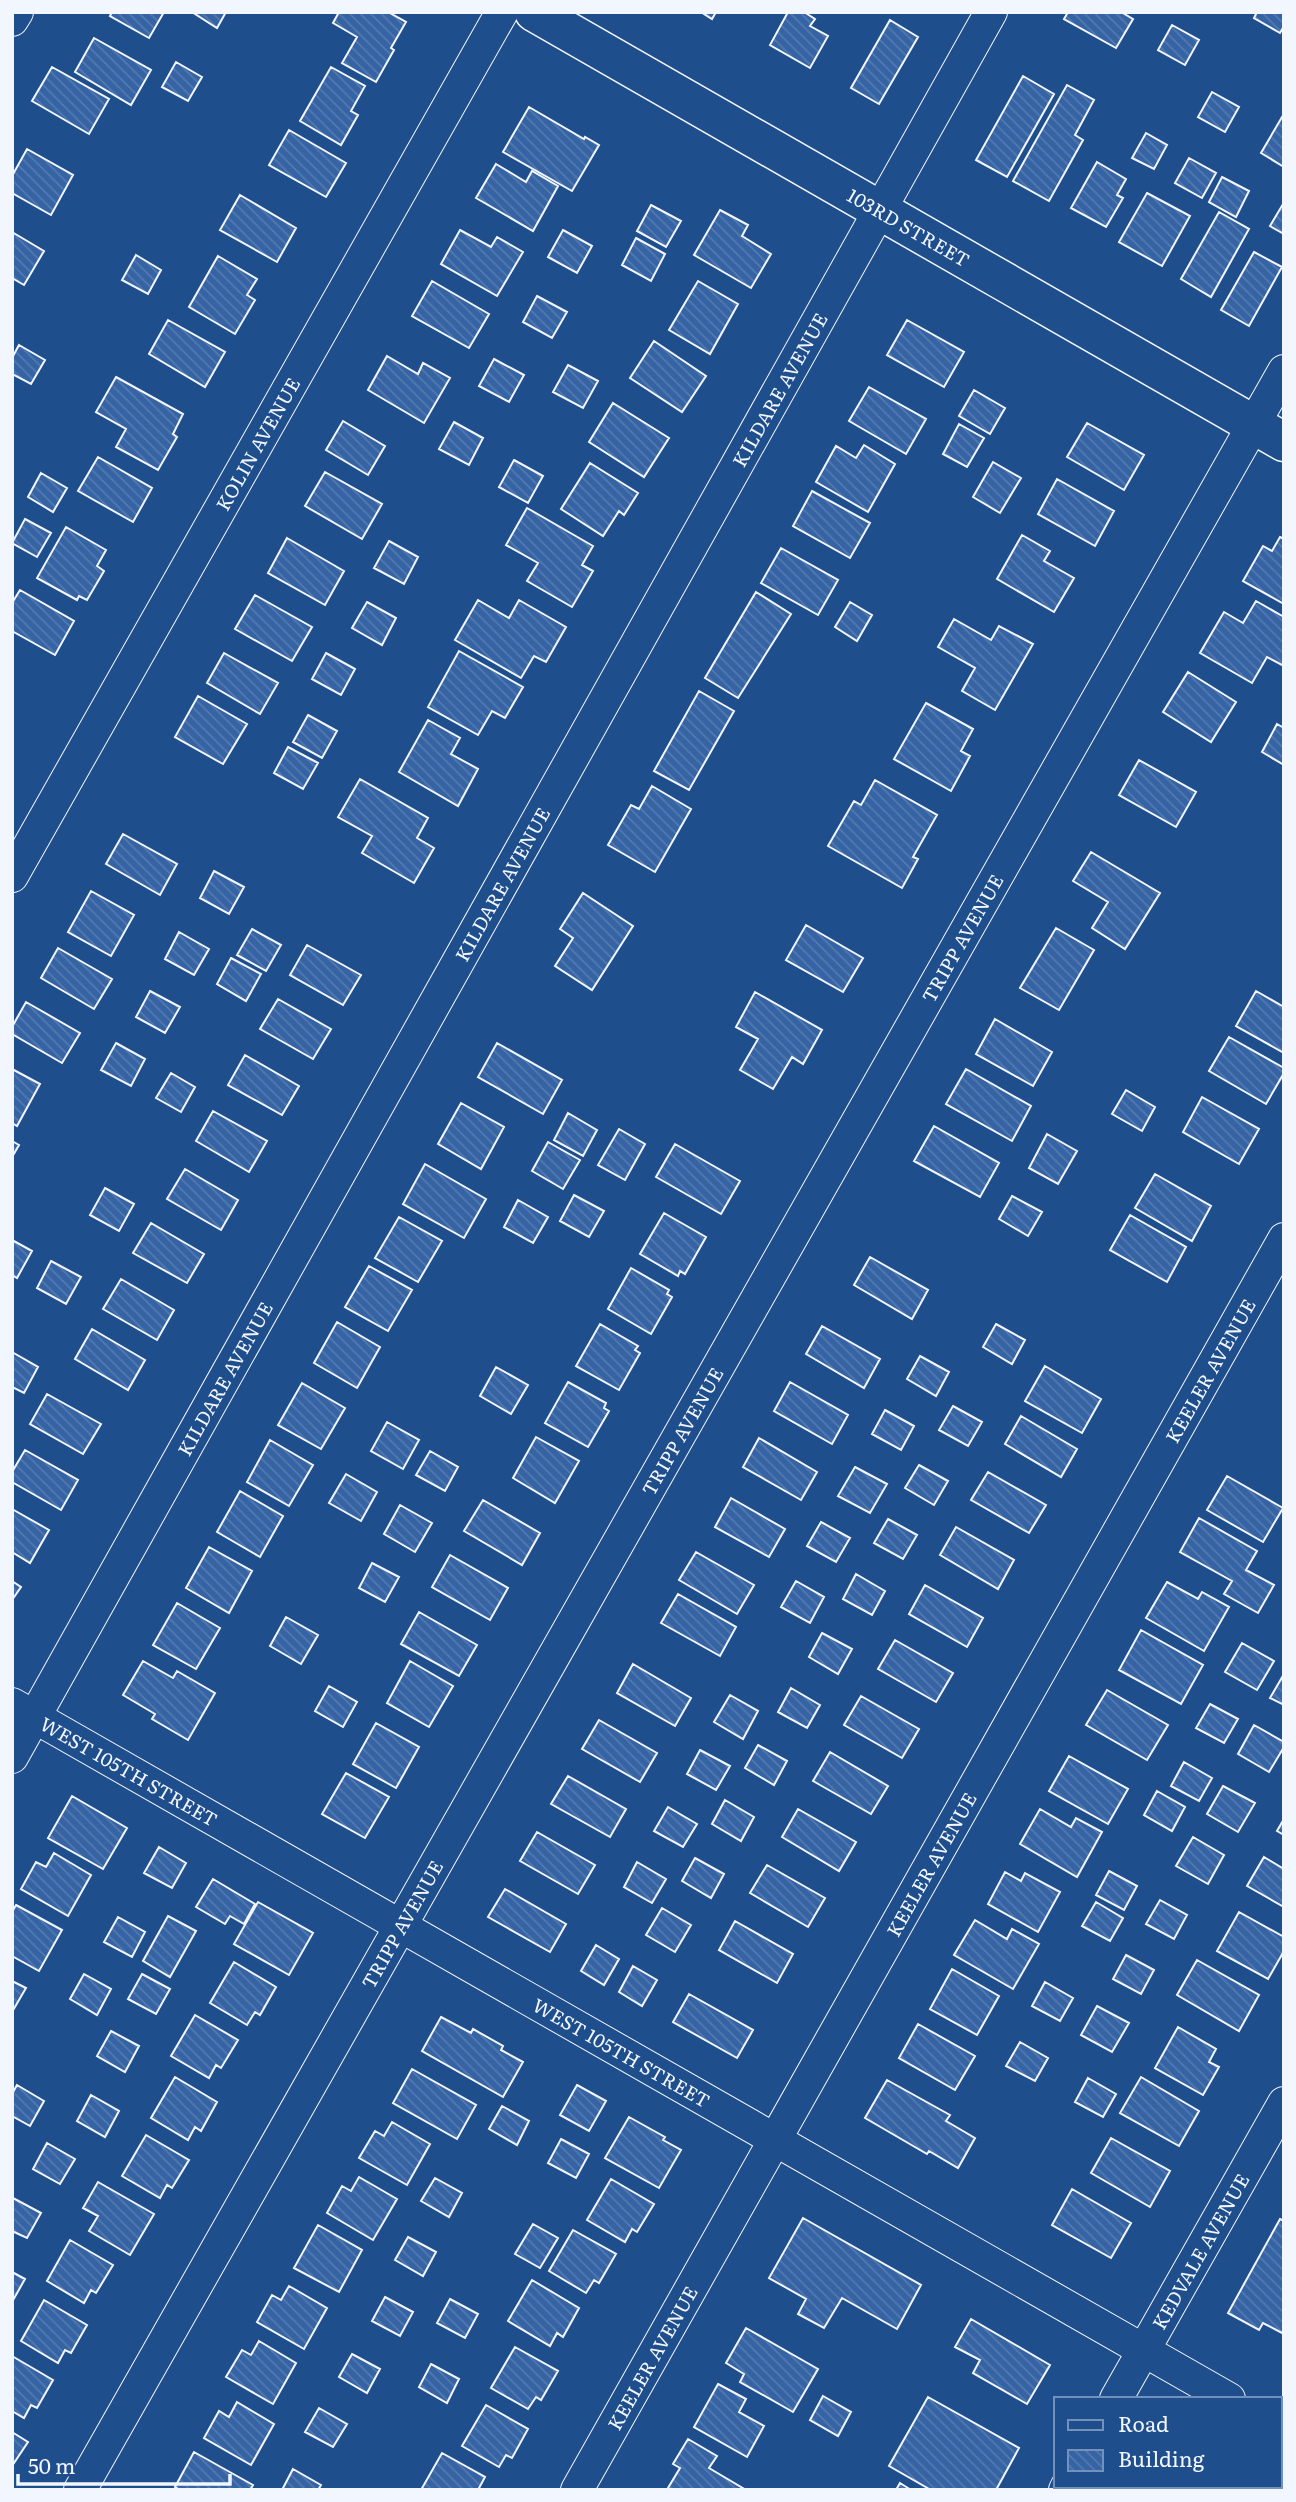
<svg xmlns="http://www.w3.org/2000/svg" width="1296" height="2502" font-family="Literata,serif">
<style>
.building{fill:url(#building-back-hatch);stroke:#f2f6ff;stroke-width:2}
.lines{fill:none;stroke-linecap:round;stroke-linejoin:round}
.minor-casing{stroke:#f2f6ff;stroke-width:34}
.major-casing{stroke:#f2f6ff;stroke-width:41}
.minor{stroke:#1f4e8c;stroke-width:32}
.major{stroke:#1f4e8c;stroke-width:38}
.labels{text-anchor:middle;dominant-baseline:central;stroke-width:5;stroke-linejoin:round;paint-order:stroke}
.street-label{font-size:19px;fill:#f2f6ff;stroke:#1f4e8c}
</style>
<defs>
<pattern id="building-back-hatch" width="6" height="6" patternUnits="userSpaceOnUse" patternTransform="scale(1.75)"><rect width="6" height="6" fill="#3563a3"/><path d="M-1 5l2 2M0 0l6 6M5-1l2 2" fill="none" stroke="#537ab1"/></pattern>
</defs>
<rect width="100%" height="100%" fill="#1f4e8c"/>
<path class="building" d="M112 12H164L149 38 110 16Z
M192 12H226L217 28Z
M339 12H388L406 22 391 48 394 50 376 82 342 63 357 37 333 23Z
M701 12H716L712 19Z
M788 12H804L815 19 810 26 828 36 810 68 770 45Z
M1068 12H1121L1133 19 1116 48 1064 19Z
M1257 12H1284V26L1280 33 1254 18Z
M890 20 918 37 879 104 851 88Z
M1172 25 1199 40 1185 65 1158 50Z
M94 38 151 70 131 105 75 72Z
M176 62 202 77 188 101 162 87Z
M52 67 109 99 89 134 32 101Z
M331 67 365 86 351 111 358 115 341 145 300 121Z
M1023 76 1054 94 1007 177 976 160Z
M1067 85 1094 100 1075 135 1083 140 1049 201 1013 181Z
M1212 92 1239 107 1225 132 1198 117Z
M529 107 584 139 585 137 599 145 572 191 503 152Z
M1282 117 1284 119V167L1261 153Z
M289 130 346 163 326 197 269 165Z
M1146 133 1167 145 1154 169 1132 158Z
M27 149 73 175 51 215 12 193V176Z
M1189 158 1216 173 1202 198 1175 183Z
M1097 162 1126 179 1117 195 1123 198 1106 227 1071 208Z
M496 164 526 182 532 171 558 186 533 231 476 198Z
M1222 177 1249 191 1236 217 1209 202Z
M1147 193 1190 216 1162 266 1119 242Z
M240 195 296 228 277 262 220 230Z
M1283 204 1284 205V234L1270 226Z
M651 205 681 221 666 247 637 231Z
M720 210 748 225 742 236 771 254 751 288 694 255Z
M1219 212 1249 229 1211 297 1181 279Z
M460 230 491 247 497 237 523 252 497 296 441 264Z
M563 230 592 246 577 273 548 257Z
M12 232 44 251 24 285 12 278Z
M636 238 665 254 651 281 622 265Z
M1254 252 1282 267 1249 326 1221 310Z
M136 255 161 270 148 294 122 280Z
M218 256 257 279 247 295 255 300 235 334 189 307Z
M432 281 489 314 469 348 412 316Z
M698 281 738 304 710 354 669 330Z
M537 296 567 312 552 338 523 322Z
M168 320 225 352 205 387 149 354Z
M907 320 964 352 944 387 887 355Z
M654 341 706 376 682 412 630 378Z
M19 345 45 360 31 384 12 374V358Z
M387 356 418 374 423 363 450 378 424 423 368 390Z
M494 359 524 375 509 402 479 386Z
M568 365 598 381 583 408 553 392Z
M116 377 183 414 173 434 177 437 158 470 116 447 126 429 96 412Z
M869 387 926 419 906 454 849 421Z
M974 390 1005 408 990 434 959 416Z
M613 403 669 438 644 477 589 442Z
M343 421 385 446 368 475 326 450Z
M454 422 483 438 469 465 439 449Z
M1087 423 1144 455 1124 490 1067 457Z
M959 424 984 438 967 467 943 454Z
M864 445 895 464 868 512 816 482 836 446 856 458Z
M98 457 152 488 133 522 78 491Z
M514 460 543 476 528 503 499 487Z
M993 462 1021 478 1000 513 973 497Z
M590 463 638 493 624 515 619 511 603 536 561 509Z
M325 472 382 504 362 539 305 506Z
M41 473 67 488 53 512 28 497Z
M1057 479 1114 511 1095 546 1038 514Z
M812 491 870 523 850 558 793 526Z
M527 508 593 546 582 565 593 571 572 607 527 581 538 563 506 545Z
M25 519 51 533 37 557 12 543Z
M66 527 106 550 97 566 104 571 87 600 79 596 77 600 37 578Z
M1022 535 1050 551 1044 561 1074 578 1054 612 997 579Z
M1280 537 1284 539V604L1243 581 1263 546 1272 551Z
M287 538 344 571 325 605 268 573Z
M389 541 418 557 404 584 374 568Z
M781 548 838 580 818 615 761 583Z
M20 590 74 621 55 655 12 631V603Z
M756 592 791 614 738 698 705 678Z
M255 595 312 627 292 661 235 629Z
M478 600 509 618 519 600 566 627 546 662 534 656 521 678 455 640Z
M1256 601 1284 617V666L1267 657 1252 683 1200 653 1224 612 1243 623Z
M367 602 396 618 382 645 352 628Z
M850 602 872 615 857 641 835 627Z
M954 619 991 640 999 626 1033 644 995 710 962 691 975 668 938 647Z
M459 651 523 687 505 718 492 711 478 735 428 707Z
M224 653 278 683 260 714 207 683Z
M326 653 355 669 341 695 312 679Z
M1188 672 1236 702 1211 742 1163 712Z
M699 691 734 711 689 790 654 771Z
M198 696 247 724 223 764 175 737Z
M926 703 973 729 961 751 970 756 951 791 894 759Z
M308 715 337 731 322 758 293 742Z
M428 720 460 738 451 754 478 769 458 806 399 772Z
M1277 724 1284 728V765L1262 752Z
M288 747 318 763 303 789 274 773Z
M1139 760 1196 792 1176 827 1119 795Z
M360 779 428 818 417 838 434 848 414 883 362 853 372 836 338 817Z
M875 780 937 815 913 857 918 859 902 888 828 846 854 801 861 805Z
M652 786 691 809 655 872 608 845 631 805 639 809Z
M123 834 177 864 160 895 106 864Z
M1091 852 1160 893 1125 949 1092 928 1108 902 1073 881Z
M214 871 244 887 229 914 200 898Z
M91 891 134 915 111 956 68 932Z
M583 893 633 926 592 990 555 966 573 938 560 929Z
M806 925 863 958 843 992 786 960Z
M1056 928 1094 950 1059 1010 1020 988Z
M252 929 281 945 266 971 237 955Z
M179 932 209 949 194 975 165 959Z
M307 945 361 975 343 1005 290 975Z
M58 948 112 979 94 1009 41 978Z
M231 958 261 974 246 1001 217 984Z
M150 991 180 1007 165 1033 136 1017Z
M1256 991 1284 1007V1053L1236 1026Z
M755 992 822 1030 803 1064 792 1057 773 1089 740 1070 758 1039 736 1027Z
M278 999 331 1029 313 1059 260 1029Z
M26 1002 80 1033 62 1063 12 1034V1027Z
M995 1019 1052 1052 1033 1086 976 1054Z
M1229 1037 1284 1068V1073L1266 1104 1209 1071Z
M116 1043 145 1059 131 1086 101 1070Z
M497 1043 562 1080 543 1114 478 1077Z
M245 1055 299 1086 282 1115 228 1085Z
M12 1069 40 1084 17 1126 12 1123Z
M966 1069 1031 1106 1012 1141 946 1104Z
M171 1073 195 1087 181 1112 156 1098Z
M1126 1090 1155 1107 1142 1131 1112 1114Z
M1202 1097 1259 1129 1239 1164 1183 1132Z
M461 1103 504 1127 481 1169 438 1144Z
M213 1111 267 1141 249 1172 196 1141Z
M568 1113 597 1130 583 1156 554 1140Z
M934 1126 999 1163 980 1197 914 1161Z
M619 1129 645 1144 625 1180 598 1165Z
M1047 1134 1077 1151 1058 1184 1029 1168Z
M12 1141 19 1145 12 1157Z
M548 1142 580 1160 563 1189 532 1171Z
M675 1144 740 1181 721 1214 656 1177Z
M425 1164 486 1199 464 1238 403 1204Z
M185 1169 238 1200 221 1230 167 1199Z
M1155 1174 1211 1206 1192 1241 1135 1208Z
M105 1188 134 1204 119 1231 90 1215Z
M574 1195 604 1211 589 1237 560 1221Z
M1012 1196 1042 1212 1028 1236 999 1219Z
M518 1200 548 1217 533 1243 504 1227Z
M664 1213 706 1237 685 1274 680 1271 678 1276 640 1254Z
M1130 1215 1186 1247 1167 1282 1110 1250Z
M399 1217 442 1241 418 1282 375 1258Z
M151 1223 204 1254 187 1283 133 1253Z
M12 1240 32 1251 17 1278 12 1275Z
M870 1257 928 1290 912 1319 854 1285Z
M51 1261 81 1277 66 1304 37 1288Z
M369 1266 412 1290 388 1331 345 1307Z
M631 1268 669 1290 667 1294 672 1297 651 1334 608 1309Z
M121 1279 174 1310 157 1340 103 1309Z
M337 1322 380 1347 357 1388 314 1363Z
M600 1324 638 1346 635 1350 640 1353 619 1390 576 1366Z
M996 1324 1025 1340 1012 1364 983 1347Z
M822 1326 880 1359 864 1388 806 1354Z
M92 1329 145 1360 128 1390 75 1359Z
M12 1352 38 1367 24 1393 12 1387Z
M920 1356 949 1372 936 1396 907 1379Z
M1045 1366 1101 1399 1082 1433 1025 1401Z
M496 1367 528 1385 511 1414 480 1396Z
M568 1382 606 1403 604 1408 609 1411 588 1447 545 1423Z
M790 1382 848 1415 832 1444 774 1411Z
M302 1383 345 1408 321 1449 278 1425Z
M47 1394 101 1424 83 1454 30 1424Z
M953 1406 982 1422 968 1446 939 1430Z
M885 1410 914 1426 901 1450 872 1434Z
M1021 1416 1077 1449 1061 1477 1005 1444Z
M387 1422 419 1440 403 1469 371 1451Z
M536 1437 579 1461 555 1503 513 1478Z
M759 1438 817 1472 801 1500 743 1467Z
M270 1440 313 1465 289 1506 247 1482Z
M25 1450 78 1480 61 1510 12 1482V1472Z
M430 1451 458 1467 445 1491 416 1475Z
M919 1465 948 1481 934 1505 905 1488Z
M855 1467 887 1484 870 1513 838 1496Z
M988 1472 1046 1505 1029 1533 971 1500Z
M346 1474 377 1492 361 1521 329 1503Z
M1227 1476 1283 1508 1263 1542 1207 1510Z
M240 1491 283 1516 260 1557 217 1532Z
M731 1498 785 1529 769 1557 715 1527Z
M483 1500 540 1533 522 1565 464 1531Z
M400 1505 432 1523 415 1552 384 1534Z
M12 1509 49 1530 30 1563 12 1552Z
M1199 1518 1257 1551 1246 1570 1274 1585 1258 1613 1224 1594 1232 1581 1180 1552Z
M888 1519 917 1535 903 1559 874 1543Z
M821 1522 850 1538 836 1562 807 1546Z
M956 1527 1014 1560 998 1589 940 1555Z
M209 1547 252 1571 229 1613 186 1588Z
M696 1552 754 1585 737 1614 679 1580Z
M450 1555 508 1588 490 1620 432 1587Z
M372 1563 399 1577 385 1602 359 1588Z
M856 1574 885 1591 872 1615 843 1599Z
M12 1581 21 1587 12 1600Z
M796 1581 824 1597 810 1623 781 1607Z
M1167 1582 1198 1599 1202 1592 1229 1607 1204 1651 1146 1618Z
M925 1585 983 1618 967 1647 909 1614Z
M678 1594 736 1627 720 1656 661 1623Z
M177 1603 220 1628 196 1669 153 1645Z
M419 1612 477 1645 459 1676 401 1644Z
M286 1617 318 1635 301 1664 270 1646Z
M1141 1630 1203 1665 1181 1704 1119 1670Z
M822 1633 852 1649 838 1674 809 1657Z
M895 1640 953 1673 936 1702 878 1669Z
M1242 1643 1274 1661 1257 1690 1225 1672Z
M143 1661 173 1678 177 1671 215 1693 188 1740 152 1719 155 1714 123 1695Z
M410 1661 453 1686 429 1727 387 1703Z
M633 1664 691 1698 675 1726 617 1693Z
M1284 1674V1705L1270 1698Z
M329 1686 357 1702 343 1727 315 1711Z
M791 1688 820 1705 807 1728 778 1712Z
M1107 1690 1168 1725 1147 1760 1086 1725Z
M730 1695 758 1711 743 1739 714 1722Z
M861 1696 919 1729 902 1758 844 1725Z
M1210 1704 1238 1719 1224 1743 1196 1728Z
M599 1720 657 1753 640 1782 582 1749Z
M376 1723 419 1747 396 1788 353 1764Z
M1254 1725 1284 1742V1747L1269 1772 1238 1754Z
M758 1745 787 1761 774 1785 745 1768Z
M700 1750 730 1766 716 1790 687 1774Z
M830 1752 888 1786 871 1814 813 1781Z
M1069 1756 1128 1789 1108 1824 1049 1791Z
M1184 1762 1212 1778 1199 1801 1171 1786Z
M346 1773 389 1797 365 1838 322 1814Z
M568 1776 626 1809 610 1837 551 1804Z
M1223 1786 1255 1803 1238 1832 1207 1814Z
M1157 1791 1185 1807 1172 1831 1144 1815Z
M72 1796 127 1828 103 1869 48 1838Z
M725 1800 754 1817 741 1841 712 1824Z
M668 1807 697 1824 683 1847 654 1831Z
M798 1809 856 1842 839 1871 782 1837Z
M1040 1809 1071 1827 1076 1818 1102 1832 1077 1877 1020 1844Z
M1284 1819V1835L1277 1831Z
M537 1832 595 1865 578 1894 520 1861Z
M1193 1837 1224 1855 1208 1884 1176 1866Z
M159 1847 186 1863 172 1888 144 1873Z
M54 1853 91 1875 68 1916 21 1889 36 1862 46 1867Z
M1264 1857 1284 1869V1907L1247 1886Z
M695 1858 724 1874 711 1898 682 1881Z
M637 1862 666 1879 652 1903 624 1887Z
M767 1865 825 1898 808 1927 750 1893Z
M1109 1871 1137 1886 1124 1910 1096 1895Z
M1005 1872 1021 1881 1025 1873 1060 1892 1038 1932 988 1904Z
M213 1879 255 1904 244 1924 230 1916 225 1924 196 1907Z
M505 1889 566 1924 550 1952 488 1917Z
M1160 1900 1187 1915 1174 1939 1146 1924Z
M258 1902 313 1933 289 1975 234 1944Z
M1096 1902 1123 1918 1110 1941 1082 1926Z
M16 1905 62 1930 39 1971 12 1956V1912Z
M662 1908 691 1925 675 1952 646 1935Z
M1239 1912 1284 1937V1951L1268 1979 1217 1951Z
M168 1916 196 1931 170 1977 143 1961Z
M118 1917 145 1932 132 1957 104 1942Z
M975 1920 1007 1939 1012 1929 1039 1944 1013 1989 954 1955Z
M735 1921 793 1954 777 1983 719 1950Z
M596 1945 619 1959 604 1985 581 1971Z
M1126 1955 1154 1970 1141 1994 1113 1979Z
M1197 1960 1259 1995 1239 2031 1177 1995Z
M234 1962 276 1987 260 2015 255 2012 247 2025 210 2003Z
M633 1966 657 1980 642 2006 619 1992Z
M952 1969 999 1996 977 2035 930 2009Z
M84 1974 111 1989 97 2015 70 1999Z
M142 1974 170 1989 156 2014 128 1999Z
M12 1981 26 1988 12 2012Z
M1045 1982 1073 1998 1060 2021 1032 2006Z
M689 1994 753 2030 737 2058 673 2022Z
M1097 2006 1129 2023 1112 2052 1081 2035Z
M195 2015 238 2040 221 2068 216 2065 209 2078 171 2056Z
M441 2017 471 2033 473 2029 503 2046 501 2050 523 2062 503 2097 422 2051Z
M918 2024 975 2056 955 2090 899 2058Z
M1178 2027 1216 2049 1209 2062 1219 2067 1203 2095 1155 2068Z
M111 2031 139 2046 125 2072 97 2056Z
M1020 2042 1048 2058 1035 2081 1006 2066Z
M412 2069 476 2105 457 2139 393 2103Z
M175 2077 217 2102 201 2131 195 2127 188 2140 151 2118Z
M1141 2077 1199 2111 1179 2146 1120 2113Z
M1088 2078 1116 2094 1103 2117 1075 2102Z
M887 2080 950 2115 946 2121 975 2138 958 2168 929 2151 927 2154 865 2118Z
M17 2085 44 2101 30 2126 12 2116V2094Z
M577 2085 606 2101 589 2131 560 2115Z
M91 2095 119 2111 105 2137 77 2121Z
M502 2106 529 2121 517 2145 489 2129Z
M629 2117 665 2137 663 2140 681 2150 659 2188 605 2158Z
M392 2122 430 2144 407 2185 359 2158 375 2131 384 2136Z
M146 2135 189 2160 172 2188 167 2185 160 2198 122 2176Z
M1111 2138 1170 2171 1150 2207 1091 2173Z
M561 2139 589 2154 576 2178 548 2163Z
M47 2143 75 2159 60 2184 33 2169Z
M359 2177 397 2199 373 2240 327 2213 342 2186 351 2191Z
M435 2178 462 2193 449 2217 421 2201Z
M611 2179 654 2204 637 2232 632 2229 625 2242 587 2220Z
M98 2182 154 2214 130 2255 89 2231 98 2216 83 2208Z
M1072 2189 1131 2223 1111 2258 1052 2225Z
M13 2198 41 2213 27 2238 12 2231Z
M803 2218 921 2285 897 2329 842 2298 824 2328 798 2314 806 2299 769 2278Z
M1280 2219 1284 2221V2334L1263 2323 1259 2330 1228 2313Z
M533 2224 558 2238 540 2268 515 2254Z
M318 2225 362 2250 339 2292 294 2268Z
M573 2230 616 2254 599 2283 594 2280 586 2293 549 2271Z
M408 2237 436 2252 423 2276 395 2260Z
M70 2240 113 2265 96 2293 91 2290 84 2303 47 2281Z
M12 2272 25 2279 12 2302Z
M532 2280 579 2308 563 2337 557 2333 550 2346 508 2321Z
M289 2286 327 2308 304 2349 257 2322 272 2295 281 2300Z
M385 2297 413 2312 400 2336 372 2321Z
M450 2299 478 2314 465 2338 437 2323Z
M44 2300 87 2325 71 2353 65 2350 58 2363 21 2341Z
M971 2319 1050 2365 1027 2404 973 2373 980 2360 955 2347Z
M746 2328 818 2369 793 2412 740 2382 744 2374 726 2363Z
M259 2341 296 2363 273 2404 226 2377 242 2350 251 2355Z
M515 2347 558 2371 541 2400 536 2397 528 2409 491 2388Z
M352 2354 380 2369 367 2393 339 2377Z
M12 2356 53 2380 37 2408 31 2405 24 2418 12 2411Z
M431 2364 459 2379 447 2403 419 2387Z
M718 2384 746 2399 739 2412 764 2426 747 2457 694 2427Z
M823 2396 851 2412 838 2436 810 2420Z
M928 2397 1019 2448 996 2490H931L889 2466Z
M237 2402 274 2424 251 2465 204 2438 219 2411 229 2417Z
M486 2405 528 2429 512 2458 506 2455 499 2467 462 2446Z
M319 2408 347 2424 333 2447 305 2432Z
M12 2432 28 2442 12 2466Z
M688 2439 717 2456 709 2468 746 2490H671L668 2488 680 2468 673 2464Z
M194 2452 253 2485 250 2490H180L175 2487Z
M442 2453 485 2477 478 2490H421Z
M293 2469 321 2485 318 2490H282Z
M900 2483 911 2490H896Z
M1150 2486H1162L1168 2490H1148Z
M1182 2486H1228L1226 2490H1188Z"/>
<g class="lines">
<g class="minor-casing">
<g id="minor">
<path d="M12 20 17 12"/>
<path id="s1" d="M12 876 502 12"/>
<path id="s2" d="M12 1704 1229 2399"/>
<path id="s3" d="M12 1757 991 12"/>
<path id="s4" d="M1116 2399 1284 2103"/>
<path d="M1280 2428 1284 2430"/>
<path id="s5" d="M80 2490 1284 371"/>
<path id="s6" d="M577 2490 1284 1239"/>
<path d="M1065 2490 1067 2486"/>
</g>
</g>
<g class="major-casing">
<g id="major">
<path id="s7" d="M534 12 1284 442"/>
</g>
</g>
<use href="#minor" class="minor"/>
<use href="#major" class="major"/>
</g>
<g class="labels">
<g class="street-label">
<text stroke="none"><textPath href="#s7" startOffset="432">103RD STREET</textPath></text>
<text stroke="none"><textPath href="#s3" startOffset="1568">KILDARE AVENUE</textPath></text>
<text stroke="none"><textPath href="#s1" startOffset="497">KOLIN AVENUE</textPath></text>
<text stroke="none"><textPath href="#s3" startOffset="1001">KILDARE AVENUE</textPath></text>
<text stroke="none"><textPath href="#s5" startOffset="1785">TRIPP AVENUE</textPath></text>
<text stroke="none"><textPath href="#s6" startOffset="1286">KEELER AVENUE</textPath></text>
<text stroke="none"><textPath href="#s3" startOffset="434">KILDARE AVENUE</textPath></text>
<text stroke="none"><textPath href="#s5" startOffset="1218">TRIPP AVENUE</textPath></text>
<text stroke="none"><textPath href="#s2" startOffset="135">WEST 105TH STREET</textPath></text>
<text stroke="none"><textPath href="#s6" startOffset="719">KEELER AVENUE</textPath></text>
<text stroke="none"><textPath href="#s5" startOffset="651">TRIPP AVENUE</textPath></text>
<text stroke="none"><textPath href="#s2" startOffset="702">WEST 105TH STREET</textPath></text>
<text stroke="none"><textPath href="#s4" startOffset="170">KEDVALE AVENUE</textPath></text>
<text stroke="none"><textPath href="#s6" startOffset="152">KEELER AVENUE</textPath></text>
</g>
</g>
<rect width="1296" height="2502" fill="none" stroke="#f2f6ff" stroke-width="28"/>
<rect x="1054" y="2397" width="228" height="91" fill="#1f4e8c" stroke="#7391ba" stroke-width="2"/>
<rect x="1068" y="2420" width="35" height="10" fill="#1f4e8c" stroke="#7391ba" stroke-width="2"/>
<text x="1118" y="2432" font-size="21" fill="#f2f6ff">Road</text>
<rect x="1068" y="2450" width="35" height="21" fill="url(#building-back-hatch)" stroke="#7391ba" stroke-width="2"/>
<text x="1118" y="2467" font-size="21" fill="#f2f6ff">Building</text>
<path d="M18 2474v10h212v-10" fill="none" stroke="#f2f6ff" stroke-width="3.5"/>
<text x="28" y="2474" font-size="21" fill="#f2f6ff" stroke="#1f4e8c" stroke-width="5" paint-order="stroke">50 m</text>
</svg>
